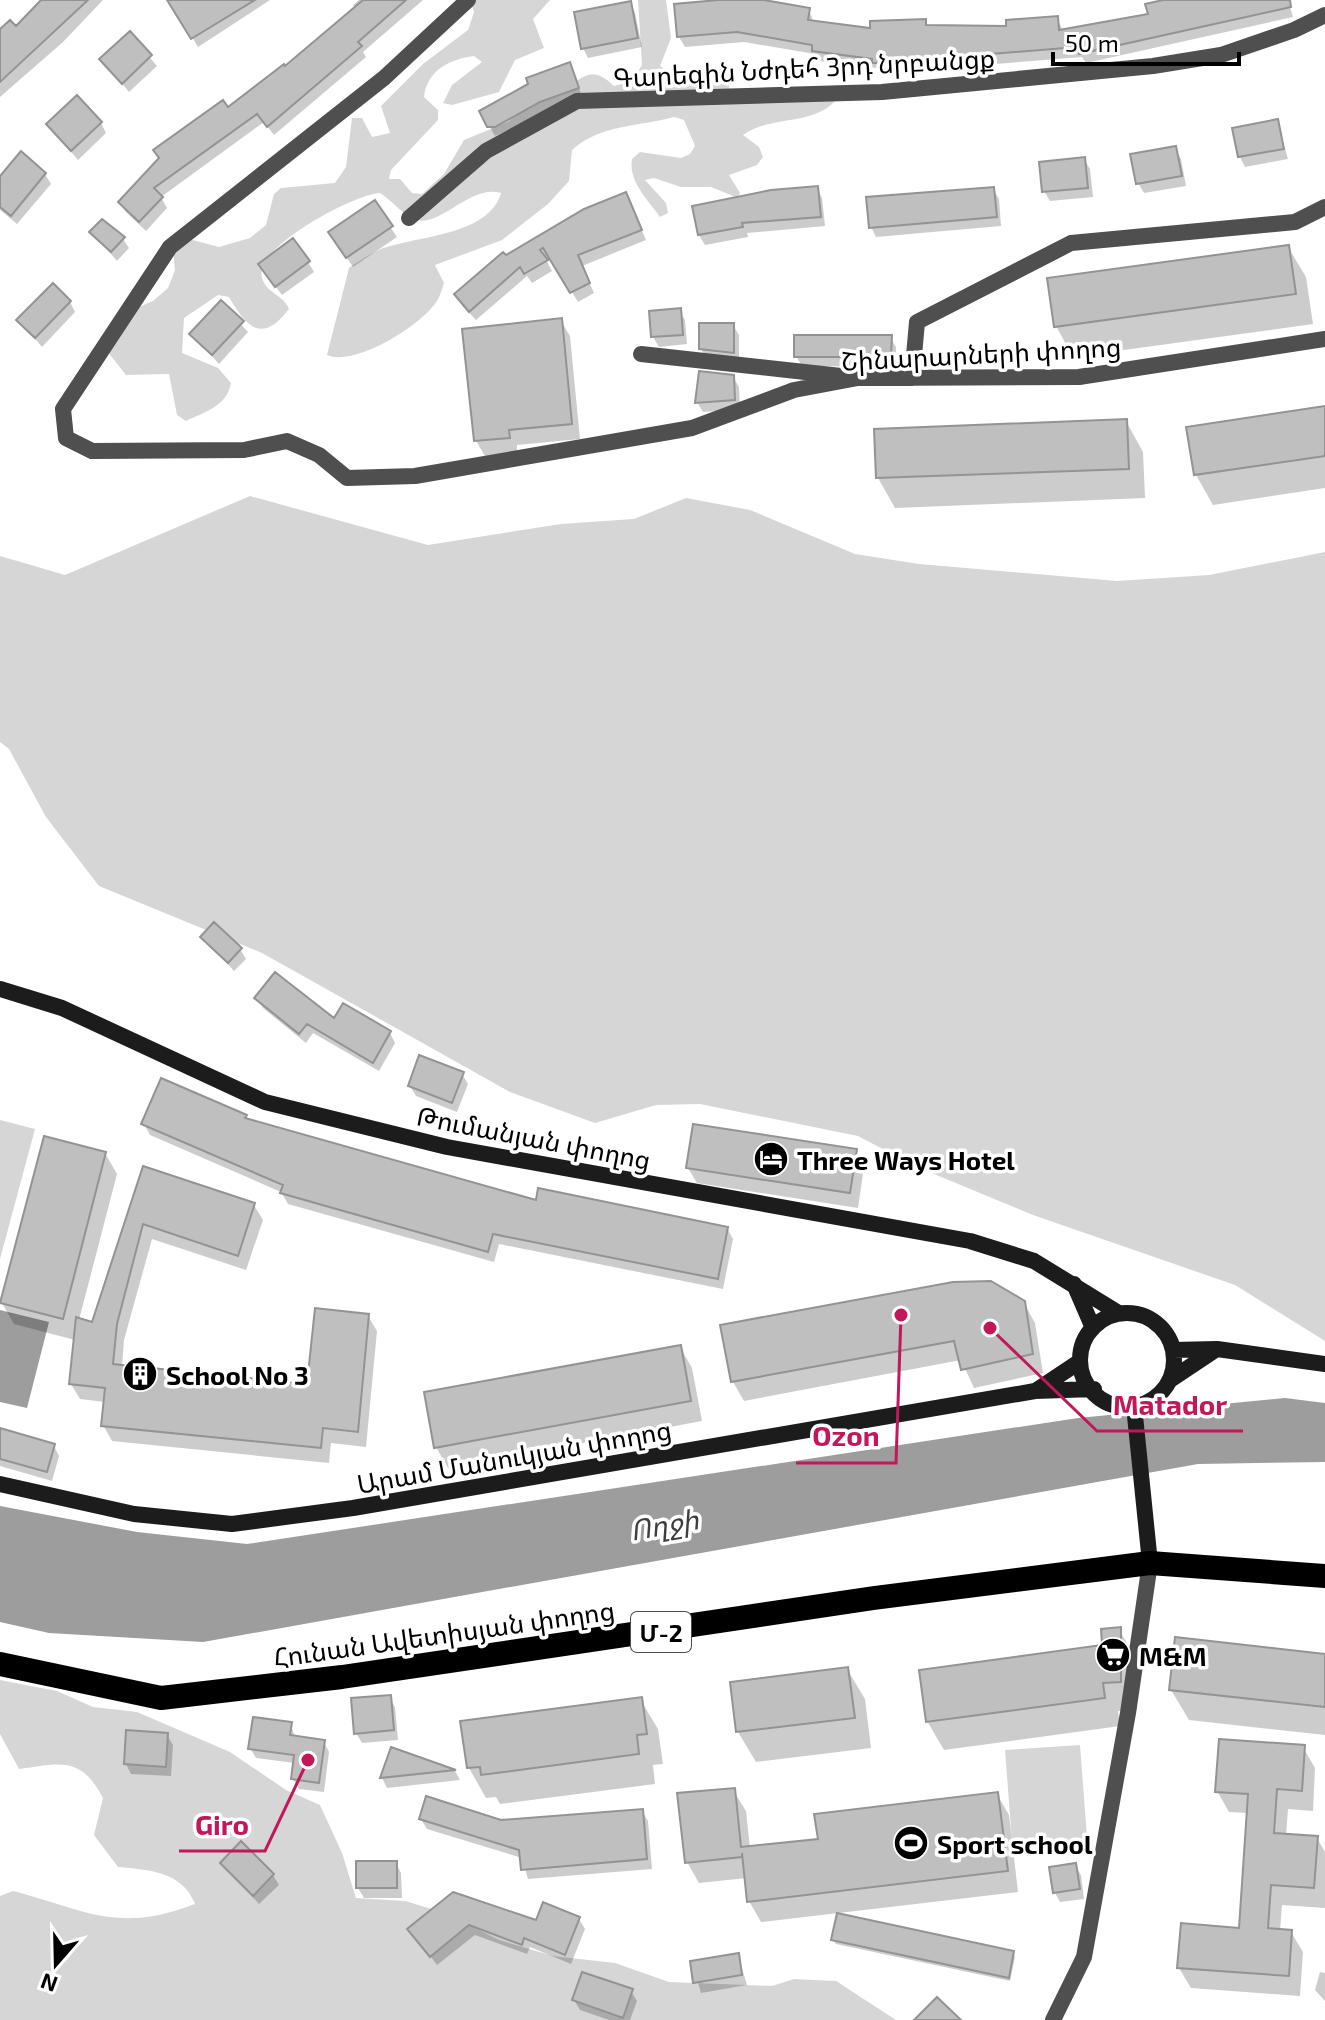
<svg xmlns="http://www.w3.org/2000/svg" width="1325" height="2020" font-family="'Exo 2','Noto Sans Armenian',sans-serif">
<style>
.green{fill:#d6d6d6}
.water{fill:#9d9d9d}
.shadow{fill:#0003}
.building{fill:#bfbfbf;stroke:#939393;stroke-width:2}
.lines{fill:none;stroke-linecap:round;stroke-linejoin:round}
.street{stroke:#4f4f4f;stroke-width:16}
.secondary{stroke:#1c1c1c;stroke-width:16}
.highway{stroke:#000;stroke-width:24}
.labels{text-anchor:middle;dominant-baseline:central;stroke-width:7;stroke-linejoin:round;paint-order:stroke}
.shield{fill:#fff;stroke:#4c4c4c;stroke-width:2}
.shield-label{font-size:24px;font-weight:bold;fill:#000}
.street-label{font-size:26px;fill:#000;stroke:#fff}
.poi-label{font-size:26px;font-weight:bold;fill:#000;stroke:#fff;text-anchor:start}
.water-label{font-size:28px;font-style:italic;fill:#3e3e3e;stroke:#fff}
.leader{fill:none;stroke:#c2185b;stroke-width:3}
.callout-dot{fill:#c2185b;stroke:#fff;stroke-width:3}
.callout-label{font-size:28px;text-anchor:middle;font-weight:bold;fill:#c2185b;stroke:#fff;stroke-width:7;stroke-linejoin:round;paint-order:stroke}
</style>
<rect width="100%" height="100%" fill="#fff"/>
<path class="green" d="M464 0H550L533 19 544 48 515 60 499 92 452 105 443 103 452 85 482 62 474 56C450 59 427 70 424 97L438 110V120L391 170 389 179H400L412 193 422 194 444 174 464 140 508 122 523 111V102C535 99 551 97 562 91 583 79 590 63 614 86L632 81 642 65 638 0H666L671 38 660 66C674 77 692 73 707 82L717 78 719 68 728 76 730 96 835 101C812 126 771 115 743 135L759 147 763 157 757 165 729 175 740 193 738 198 711 187H681L654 178 645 180 666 203 668 213 660 217C648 200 628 181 632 159L640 152 681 158 690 154 695 146 684 120 674 117C638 127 601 124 572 150L569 181 548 204 502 240 435 265 444 283C442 289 440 296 437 301 421 326 354 367 327 355L349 268C359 261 370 254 381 249 415 236 489 236 501 193 468 183 436 235 409 217 399 210 391 200 380 193 355 194 253 247 262 278 266 293 284 295 289 309 262 344 247 328 229 297L218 295 184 318 182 353 218 368 231 383C227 406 205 412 186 421L177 415 169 374 126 375 107 351 132 310 153 301 168 288 175 270 173 250 189 239 219 247 250 238 266 225 274 194 281 188 335 183 346 167 352 118H362L372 137 390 133 381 106 423 64 468 30 474 12 471 3Z
M250 496 428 545 561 524 634 519 686 498 750 510 855 554 919 564 1117 581 1209 575 1325 552V1341L1235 1285 1033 1215 917 1167 858 1136 700 1104 656 1105 595 1123 510 1092 262 953 99 886 46 817 9 749 0 742V556L65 575Z
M0 1120 35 1129 0 1259Z
M0 1680 57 1691 93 1707 137 1712 230 1752 286 1790 320 1805 342 1853 356 1898 405 1901 445 1913 499 1940 553 1956 615 1963 669 1982 772 1986 794 1979 836 1981 896 2020H0V1896L13 1891C86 1910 117 1934 195 1904 182 1871 149 1870 118 1867L94 1835 103 1798C81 1756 61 1763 19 1769L0 1734Z
M1080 1745 1088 1850 1013 1855 1005 1750Z"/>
<path class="water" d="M0 1310 49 1322 27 1408 0 1402Z
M1285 1398 1325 1403V1462L1198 1464 203 1642 49 1633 0 1622V1506L137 1532 247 1544 1078 1418Z"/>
<path class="shadow" d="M43 0H103L63 42 0 97V32L16 29Z
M184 0H270L198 47 174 6Z
M359 0H423L363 52 366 57 274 135 264 122 161 197 167 208 146 231 126 212 120 202 228 110 285 69 356 9 353 5Z
M741 0 809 10 814 23 873 30 925 21 928 27 1008 28 1057 18 1063 31 1150 15 1171 0H1288L1293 17 1086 63 1082 57 996 64V72H880L877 68 819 61 815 54 744 42 685 47 679 37Z
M630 3 635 13 642 47 588 58 583 48Z
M129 34 157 66 129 92 102 59Z
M569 64 583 98 495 136 481 112Z
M1277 121 1288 159 1245 167 1240 157Z
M101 123 106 133 78 160 48 124Z
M1175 149 1181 159 1186 186 1144 193 1138 183Z
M1084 159 1090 169 1093 197 1050 201 1044 191Z
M45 174 51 184 17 224 0 210V179Z
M817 188 822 198 825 226 747 233 748 237 705 245 699 235Z
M993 189 999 199 1001 226 876 237 871 227Z
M626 194 646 240 582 266 594 293 578 302 550 256 546 260 552 271 532 283 527 276 476 320 462 305 457 295 506 258Z
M374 203 397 237 353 267 336 242Z
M92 232 123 239 129 248 117 261Z
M1288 247 1306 277 1313 324 1073 357 1056 326Z
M308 262 314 272 282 295 266 274Z
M70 302 75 312 42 347 19 320Z
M221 302 248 332 219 364 192 334Z
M679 310 685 320 687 344 659 347 653 337Z
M561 321 570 336 580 439 517 445V453L485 456 476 441Z
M733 325 739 335V362L707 359 701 349Z
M890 337 896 347V367L802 366 796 356Z
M733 377 739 387 740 410 703 412 697 402Z
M1325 408V488L1213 505 1196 475 1189 429Z
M1126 421 1143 452 1145 498 895 508 878 478Z
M203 937 240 949 246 959 234 971Z
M257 999 390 1033 395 1043 379 1071 313 1033 306 1043 263 1008Z
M462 1074 468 1084 457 1112 416 1096 410 1086Z
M246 1116 248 1121 537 1203 727 1228 733 1239 723 1289 499 1244 494 1262 288 1204 281 1192 150 1135 144 1124Z
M855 1151 864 1167 858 1208 697 1183 688 1168Z
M105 1153 117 1174 79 1320 94 1324 144 1169 254 1205 263 1220 246 1270 152 1239 124 1340 122 1367 309 1386 368 1316 377 1331 366 1447 331 1443 329 1463 112 1441 103 1425 105 1402 80 1399 71 1384 75 1340 14 1324 2 1303Z
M1024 1303 1035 1323 1043 1373 974 1388 961 1360 744 1401 733 1382Z
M680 1347 692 1368 702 1421 448 1468 436 1447Z
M0 1430 54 1446 59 1456 52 1481 0 1466Z
M1119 1630 1136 1658 1137 1710 1118 1711 1120 1726 944 1750 927 1721 1105 1647Z
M1325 1656V1735L1189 1720 1171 1690Z
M847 1669 865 1699 871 1748 756 1762 738 1732Z
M389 1697 395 1707 398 1740 362 1743 356 1733Z
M640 1699 658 1729 663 1764 653 1765 655 1784 500 1804 496 1797 486 1798 469 1768Z
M290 1724 296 1738 324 1742 329 1752 324 1792 299 1789 293 1779 295 1763 256 1758 250 1748Z
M167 1735 173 1745 171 1776 131 1774 126 1764Z
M1303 1747 1315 1768 1313 1811 1288 1809 1286 1836 1317 1838 1325 1852V1908L1282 1905 1280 1931 1291 1932 1303 1952 1300 1996 1191 1988 1179 1968 1241 1930 1249 1813 1229 1812 1217 1791Z
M392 1749 455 1771 460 1780 387 1788 382 1778Z
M733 1790 746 1811 750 1848 820 1841 997 1794 1009 1815 1018 1892 761 1922 749 1901 747 1878 699 1883 687 1862Z
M642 1811 648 1821 652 1869 528 1879 522 1858 427 1829 421 1819 501 1822Z
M222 1863 273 1875 279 1885 259 1904Z
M396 1863 401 1873 402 1898H364L358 1888Z
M1075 1865 1081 1875 1084 1899 1060 1902 1055 1893Z
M453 1894 537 1922 579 1919 585 1929 571 1964 530 1947 527 1954 475 1935 437 1965 410 1929Z
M833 1940 1013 1952 1015 1957 1010 1981 836 1944Z
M738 1955 747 1985 701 1993 692 1963Z
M1320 1972 1325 1973V2001L1315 1990Z
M631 1991 637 2001 630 2020H609L580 2010 574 2000Z"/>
<path class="building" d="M41 0H88L0 82V29L10 20 16 26Z
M167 0H255L191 39Z
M363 0H406L358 42 362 46 267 127 257 114 154 188 163 197 139 222 118 202 159 158 153 150 223 100 228 107 284 64 285 66Z
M718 0H764L810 8 808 20 870 28V21L926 19V25L1006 26V20L1058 16 1059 30 1148 14 1145 4 1163 0H1290L1291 7 1079 54 1077 47 991 54V62L872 63V59L812 51V45L737 32 677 37 674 4Z
M631 1 638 38 581 49 574 12Z
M130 31 152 55 122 84 99 59Z
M570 62 579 88 540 102 495 127H487L479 111 528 84 526 78Z
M77 95 102 122 71 151 46 124Z
M1278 119 1284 149 1238 157 1232 128Z
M1176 146 1182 176 1136 184 1130 154Z
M21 151 46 173 11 216 0 207V176Z
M1085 157 1088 188 1042 192 1039 162Z
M818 186 821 217 742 223 743 227 698 235 692 206 771 190Z
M994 187 997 217 869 228 866 197Z
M626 192 642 230 578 255 590 283 570 293 543 248 540 250 548 260 524 274 520 267 469 312 454 294 503 252 506 255 584 209Z
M375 200 393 226 346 258 328 232Z
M102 219 125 237 111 252 89 232Z
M293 238 310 261 275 287 258 264Z
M1289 245 1296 294 1054 327 1047 278Z
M53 283 71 301 35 338 16 320Z
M221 300 244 321 212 355 189 334Z
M681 308 683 335 651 337 649 311Z
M562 318 572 424 509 430 510 438 474 441 462 329Z
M699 323H734V353L699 349Z
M794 335H892L891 357H794Z
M699 371 734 375 735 400 695 403Z
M1325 406V456L1194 475 1186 427Z
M1127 419 1129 469 876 478 874 429Z
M214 922 242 948 228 963 200 937Z
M275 972 334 1018 343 1003 391 1031 373 1063 307 1024 299 1034 254 998Z
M419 1055 464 1072 452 1103 408 1086Z
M161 1078 247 1115 245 1118 536 1200 538 1188 728 1227 718 1279 493 1234 488 1252 280 1193 283 1185 141 1124Z
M693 1124 857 1149 850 1193 686 1168Z
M44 1136 106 1152 63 1319 0 1303Z
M143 1166 255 1203 238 1256 143 1224 117 1324 113 1364 307 1384 315 1308 369 1314 358 1432 323 1428 321 1448 101 1426 105 1388 69 1384 76 1317 92 1322Z
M991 1281 1025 1301 1033 1354 961 1370 954 1341 731 1382 720 1325 953 1282Z
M681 1345 691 1401 434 1448 424 1392Z
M0 1428 55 1444 47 1472 0 1459Z
M1121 1627V1682L1103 1683 1105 1698 926 1722 919 1670 1102 1645 1101 1629Z
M1175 1637 1325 1654V1707L1169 1690Z
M848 1667 855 1718 736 1732 730 1682Z
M391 1695 394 1730 354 1734 351 1698Z
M642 1697 647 1734 637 1735 639 1754 481 1775 480 1767 467 1768 460 1721Z
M253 1717 292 1722 290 1735 325 1740 319 1783 291 1779 294 1755 248 1749Z
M126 1730 168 1733 166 1767 124 1764Z
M1219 1739 1305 1745 1302 1791 1277 1789 1274 1833 1318 1836 1314 1888 1271 1885 1268 1928 1292 1930 1289 1976 1177 1968 1181 1923 1239 1928 1248 1794 1215 1792Z
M391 1747 456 1770 380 1778Z
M735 1788 741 1847 818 1839 814 1814 998 1792 1008 1871 747 1902 742 1853V1857L685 1863 677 1793Z
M426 1796 501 1820 643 1809 647 1859 521 1870 519 1850 419 1819Z
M241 1841 274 1874 253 1896 220 1863Z
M356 1861H397V1888H356Z
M1076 1863 1080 1889 1053 1893 1049 1867Z
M453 1892 536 1920 543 1902 580 1917 565 1955 524 1938 522 1945 469 1925 430 1957 407 1929Z
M837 1913 1014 1951 1009 1978 831 1940Z
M739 1953 742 1975 693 1983 690 1961Z
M582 1972 633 1989 623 2018 572 2000Z
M937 1997 961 2020H914Z"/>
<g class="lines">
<path class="street" d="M468 0 384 78 170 247 63 409 66 438 92 451 244 450 287 441 319 455 347 478 415 476 692 428 794 390 858 378 1079 377 1325 339
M409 218 486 151 577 101 882 92 1153 66 1221 55 1294 30 1325 15
M641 354 841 376
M912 378 917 322 1071 243 1295 222 1325 207
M1053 2020 1084 1957 1128 1713 1150 1563"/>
<path class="secondary" d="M0 989 62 1008 265 1102 447 1147 970 1241 1034 1261 1117 1312
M1074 1284 1093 1328
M1080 1360a47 47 0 1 1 94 0a47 47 0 1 1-94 0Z
M1173 1350 1217 1349 1325 1364
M1170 1380 1215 1350
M1037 1390 1079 1362
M1134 1406 1150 1563
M0 1484 134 1514 232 1524 353 1508 1035 1391 1094 1389"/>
<path class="highway" d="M0 1664 161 1698 342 1677 874 1598 1150 1563 1325 1576"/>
</g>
<defs>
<g id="hotel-disc" transform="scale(1.8)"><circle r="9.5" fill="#000" stroke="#fff"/><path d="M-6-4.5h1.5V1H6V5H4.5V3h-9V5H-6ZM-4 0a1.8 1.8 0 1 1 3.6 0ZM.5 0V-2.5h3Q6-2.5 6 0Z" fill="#fff"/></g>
<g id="building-disc" transform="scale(1.8)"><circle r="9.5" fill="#000" stroke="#fff"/><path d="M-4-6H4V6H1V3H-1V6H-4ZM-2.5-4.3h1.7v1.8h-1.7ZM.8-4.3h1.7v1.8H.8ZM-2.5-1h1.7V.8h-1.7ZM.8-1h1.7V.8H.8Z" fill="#fff"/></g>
<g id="supermarket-disc" transform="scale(1.8)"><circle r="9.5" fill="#000" stroke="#fff"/><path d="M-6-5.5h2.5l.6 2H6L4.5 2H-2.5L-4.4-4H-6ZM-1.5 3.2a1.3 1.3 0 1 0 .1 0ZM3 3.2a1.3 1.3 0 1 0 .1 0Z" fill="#fff"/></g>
<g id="stadium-disc" transform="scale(1.8)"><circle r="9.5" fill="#000" stroke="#fff"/><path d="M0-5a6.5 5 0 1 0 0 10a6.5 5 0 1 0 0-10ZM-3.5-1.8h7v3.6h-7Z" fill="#fff"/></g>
</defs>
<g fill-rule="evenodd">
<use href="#hotel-disc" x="771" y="1159"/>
<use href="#building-disc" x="140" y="1374"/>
<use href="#supermarket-disc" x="1113" y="1655"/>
<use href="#stadium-disc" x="911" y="1843"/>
</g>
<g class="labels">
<rect class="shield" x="631" y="1612" width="60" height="40" rx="6"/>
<g class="shield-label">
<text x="661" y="1632">Մ-2</text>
</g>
<g class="street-label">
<text transform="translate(804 67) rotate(-3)">Գարեգին Նժդեհ 3րդ նրբանցք</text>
<text transform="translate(981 353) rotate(-3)">Շինարարների փողոց</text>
<text transform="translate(534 1137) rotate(11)">Թումանյան փողոց</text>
<text transform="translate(514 1456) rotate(-10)">Արամ Մանուկյան փողոց</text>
<text transform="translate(444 1633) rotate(-8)">Հունան Ավետիսյան փողոց</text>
</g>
<g class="poi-label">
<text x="797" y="1159">Three Ways Hotel</text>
<text x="166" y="1374">School No 3</text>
<text x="1139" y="1655">M&amp;M</text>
<text x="937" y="1843">Sport school</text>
</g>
<g class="water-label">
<text transform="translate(664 1524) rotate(-10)">Ողջի</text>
</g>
</g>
<path class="leader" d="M990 1328L1097 1431H1243M901 1315L896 1463H796M308 1760L265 1851H179"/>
<g class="callout-dot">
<circle cx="990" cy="1328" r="8"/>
<circle cx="901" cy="1315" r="8"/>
<circle cx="308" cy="1760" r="8"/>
</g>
<g class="callout-label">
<text x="1170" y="1415">Matador</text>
<text x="846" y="1446">Ozon</text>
<text x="222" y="1835">Giro</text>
</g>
<g transform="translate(56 1964) rotate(200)" stroke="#ffffff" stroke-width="6" paint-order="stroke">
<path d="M0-6L14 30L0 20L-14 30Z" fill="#000000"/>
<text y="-12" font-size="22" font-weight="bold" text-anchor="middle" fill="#000000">N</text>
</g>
<path d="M1053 52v12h186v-12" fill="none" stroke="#000000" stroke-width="4"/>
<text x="1065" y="52" font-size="24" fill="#000000" stroke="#ffffff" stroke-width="6" paint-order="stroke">50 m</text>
</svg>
